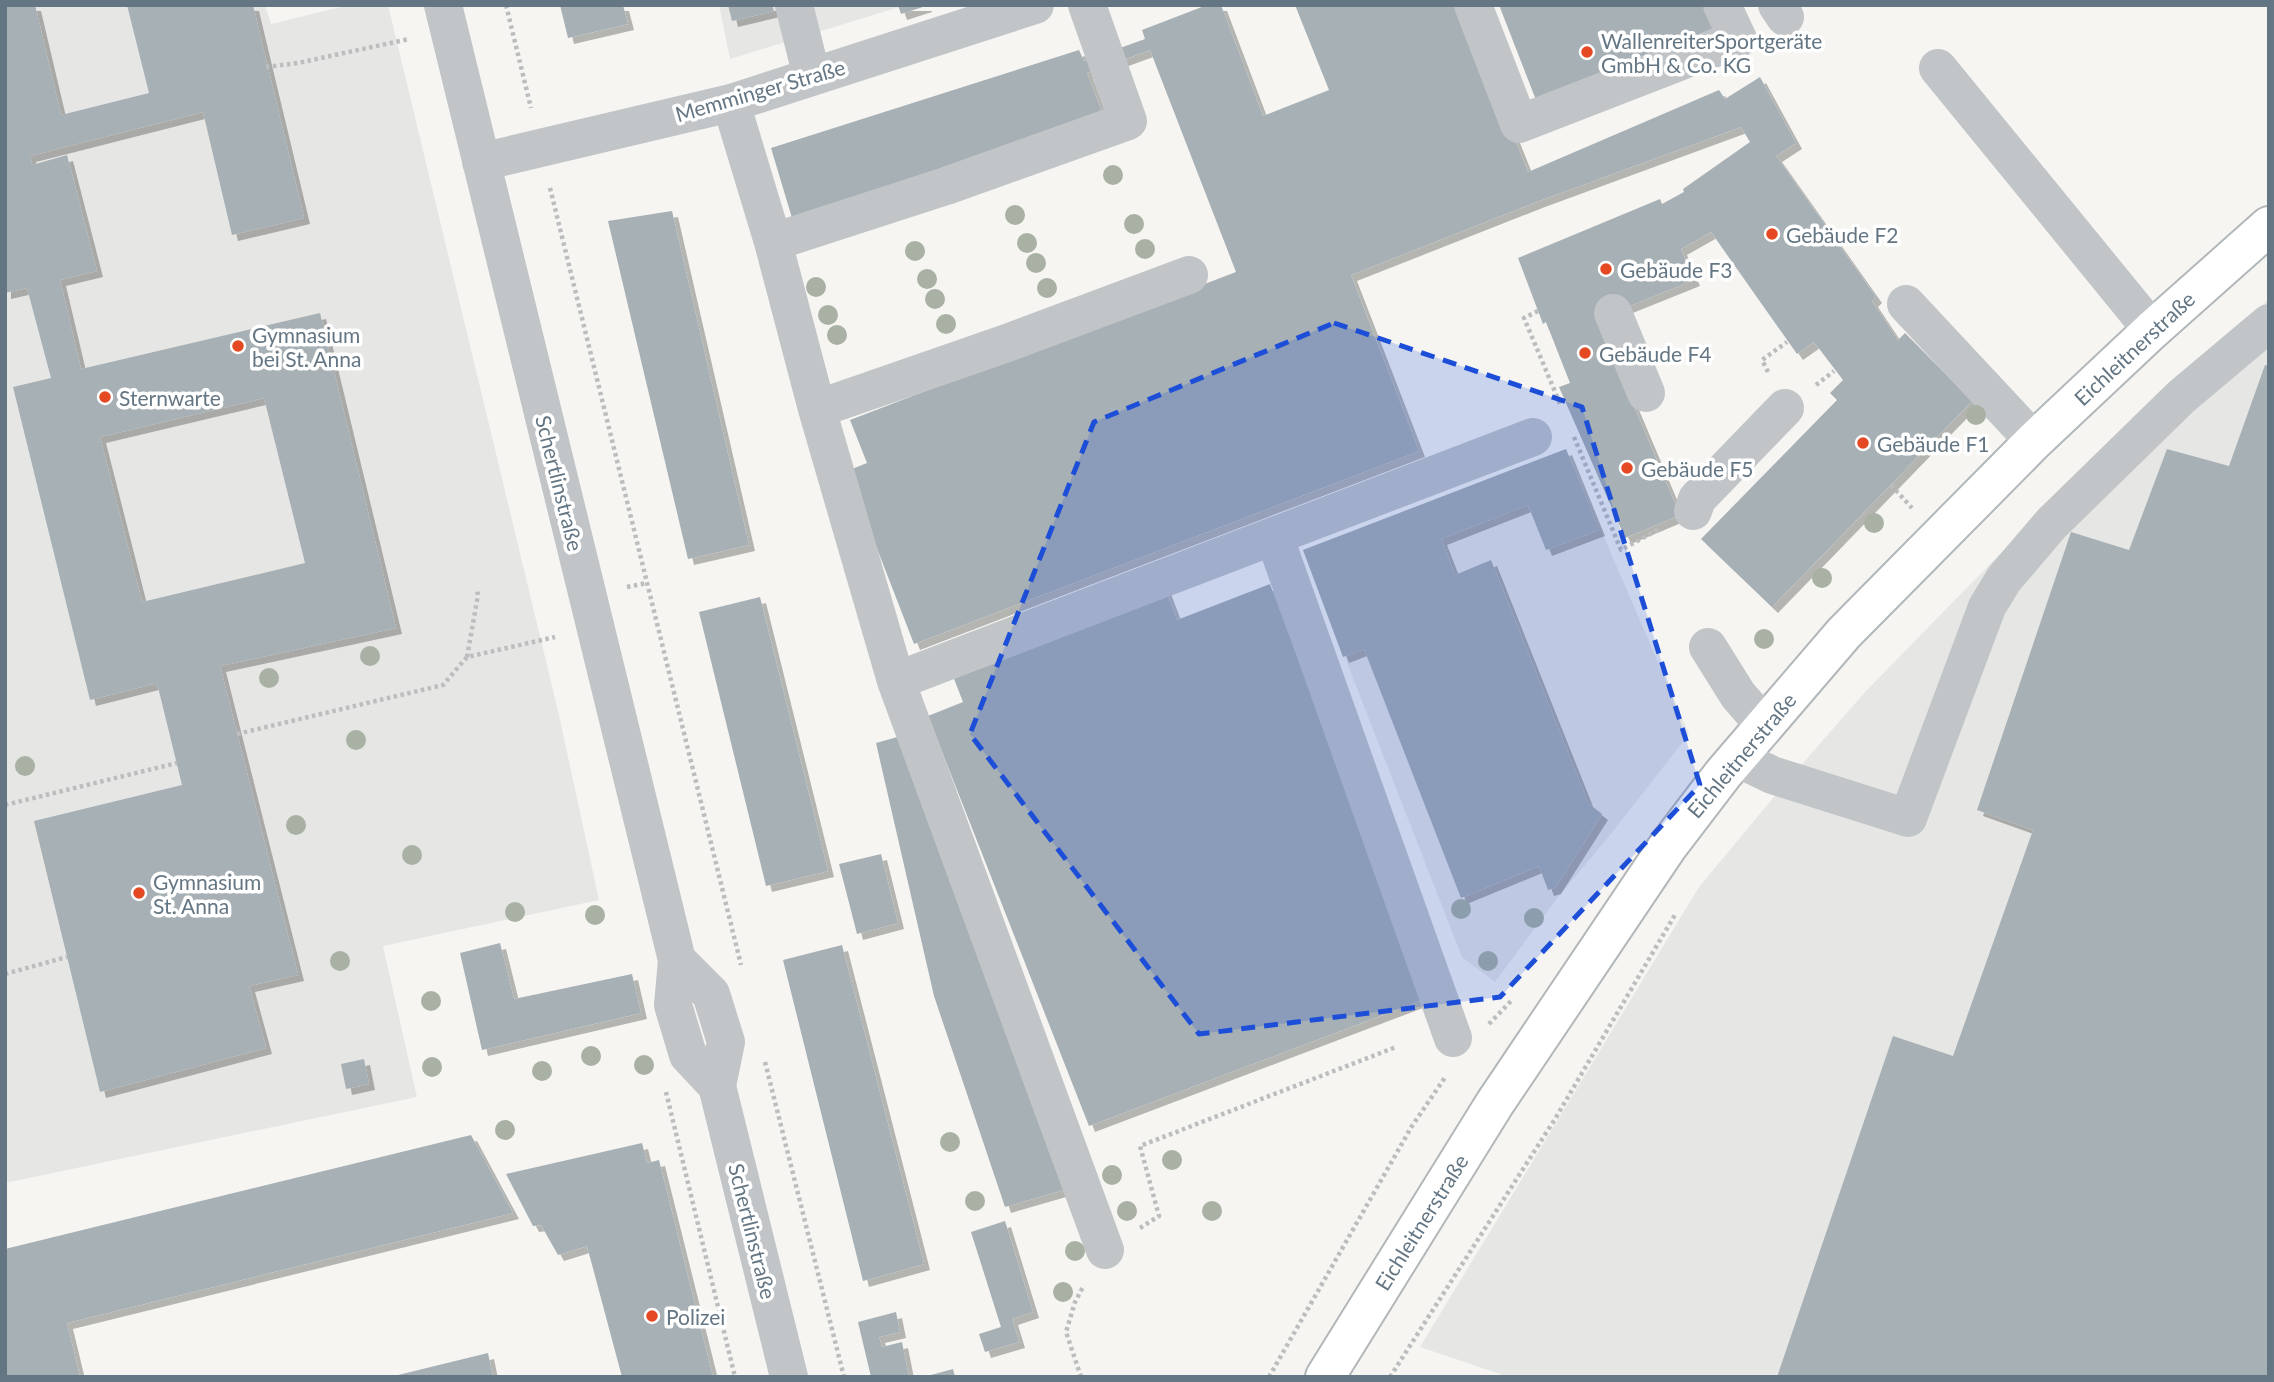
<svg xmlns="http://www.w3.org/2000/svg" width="2274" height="1382" font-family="Lato,sans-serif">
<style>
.built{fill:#e6e7e5}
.building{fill:#a7b0b5;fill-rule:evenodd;filter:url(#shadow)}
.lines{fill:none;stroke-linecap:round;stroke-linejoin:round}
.major-casing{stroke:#b2b7ba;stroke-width:42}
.path{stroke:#bbbdbf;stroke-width:4.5;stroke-dasharray:3.5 3.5;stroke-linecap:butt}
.minor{stroke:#c1c5c8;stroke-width:38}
.major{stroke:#fff;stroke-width:38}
.tree{fill:#a8b1a3}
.marked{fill:#1d4ed8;fill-opacity:0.2;stroke:#1d4ed8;stroke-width:5;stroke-dasharray:14 9;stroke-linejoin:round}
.poi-dot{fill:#e44923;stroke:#fff;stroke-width:2.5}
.labels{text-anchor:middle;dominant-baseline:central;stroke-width:7;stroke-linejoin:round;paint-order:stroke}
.poi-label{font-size:21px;fill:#647683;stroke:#fff;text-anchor:start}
.street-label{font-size:21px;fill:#647683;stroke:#fff}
</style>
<defs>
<filter id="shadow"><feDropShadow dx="6" dy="6" stdDeviation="0" flood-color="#0004"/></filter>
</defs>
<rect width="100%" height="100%" fill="#f6f5f2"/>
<path class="built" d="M5 5H265L271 24 349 5H388L559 715 599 900 383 946 417 1097 5 1183Z
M719 5H906L730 59Z
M2269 299V1377H1509L1420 1347 1699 887 1789 779 1866 691 2072 480Z
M1566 449 1689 734 1610 835 1558 897 1495 982 1462 957 1303 550Z"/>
<path class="building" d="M5 5H35L61 115 149 93 127 5H253L304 218 232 235 203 112 30 156 32 165 67 155 97 271 60 280 81 369 320 313 396 628 220 666 298 975 249 986 266 1048 100 1092 34 821 182 785 157 683 90 700 13 387 51 378 27 288 5 293ZM264 398 305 563 142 602 100 437Z
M560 5H623L628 24 568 38Z
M728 5H772L774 11 732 21Z
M898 5H926V6L901 14Z
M1207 5H1221L1263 116 1329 90 1295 5H1461L1528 172 1719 90 1725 99 1760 77 1796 143 1776 156 1876 297 1872 301 1898 340 1905 333 1972 401 1772 607 1701 539 1837 400 1830 393 1843 380 1814 342 1797 354 1711 232 1681 249 1694 280 1597 319 1680 515 1625 538 1559 387 1570 383 1546 322 1543 324 1518 258 1660 199 1662 204 1684 192 1683 189 1750 142 1741 127 1539 201 1351 275 1419 451 914 644 847 471 867 463 850 420 1236 272 1150 50 1087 73 1107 125 792 218 771 148 1079 50 1084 61 1145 39 1142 30Z
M1499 5H1707L1720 40 1536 100Z
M672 211 749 545 688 559 608 221Z
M2265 365 2269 366V1377H1777L1893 1036 1953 1056 2033 830 1977 810 2071 532 2129 550 2167 449 2229 466Z
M1566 449 1599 530 1546 550 1528 505 1441 539 1455 575 1491 560 1588 803 1602 814 1555 888 1548 890 1539 866 1461 898 1364 649 1343 657 1303 550Z
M1270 584 1425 999 1089 1126 928 716 963 702 951 671 1165 588 1177 620Z
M760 597 828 871 766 886 699 612Z
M901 736 1074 1187 1005 1207 934 996 876 743Z
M881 854 898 923 857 934 839 864Z
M500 943 514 999 632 974 641 1013 482 1050 460 953Z
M842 945 924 1264 863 1281 783 960Z
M364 1059 369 1084 346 1089 341 1064Z
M471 1135 513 1213 67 1323 80 1377H5V1249Z
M642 1143 647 1163 659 1160 713 1377H622L587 1246 558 1255 541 1225 533 1226 506 1174Z
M1005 1221 1033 1312 1012 1319 1019 1342 985 1352 979 1334 1001 1327 971 1232Z
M896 1312 900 1332 879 1337 882 1347 902 1342 909 1377H871L858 1322Z
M488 1353 493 1377H394V1376Z
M953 1369 955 1377H927V1376Z"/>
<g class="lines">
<g class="major-casing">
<path id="major" d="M1325 1377 1495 1103 1668 846 1723 774 1844 633 2034 441 2152 330 2269 226"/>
</g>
<path class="path" d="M506 5 531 108
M266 67 298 63 409 39
M550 188 741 965
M1538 311 1524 318 1561 406
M1768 372 1762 360 1787 342
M1816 385 1834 371
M1574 437 1621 550 1659 529
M1891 485 1912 508
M627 587 647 583
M467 657 478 595 477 589
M237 734 443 685 467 657 555 637
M5 805 177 763
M5 974 67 957
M1489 1024 1512 1000
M765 1062 844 1377
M666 1092 735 1377
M1140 1228 1159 1216 1140 1146 1396 1047
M1081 1377 1066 1332 1075 1302 1084 1285
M1269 1377 1412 1126 1446 1076
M1390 1377 1555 1119 1676 913"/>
<path class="minor" d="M443 5 677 960 673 1005 688 1055 717 1086
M794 5 812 77
M1473 5 1519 124 1738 39 1722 5
M1777 5 1785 17
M1938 68 2152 330
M731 103 773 242 817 409 896 681 1105 1250
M481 162 731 103 1035 5
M773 242 946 186 1128 121 1087 5
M1906 304 2034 441
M1613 313 1646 393
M817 409 1007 343 1189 275
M1693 511 1697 499 1785 408
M1274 536 1533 437
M1708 647 1738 695 1764 725
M896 681 1274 536 1453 1038
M1737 758 1772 775 1908 818 1987 607 2004 579 2051 524 2181 397 2269 323
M677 960 711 994 726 1042 717 1086 789 1377"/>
<use href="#major" class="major"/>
</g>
<g class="tree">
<circle cx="1113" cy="175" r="10"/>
<circle cx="1015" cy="215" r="10"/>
<circle cx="1134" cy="224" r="10"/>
<circle cx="1027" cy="243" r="10"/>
<circle cx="1145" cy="249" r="10"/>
<circle cx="915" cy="251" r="10"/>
<circle cx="1036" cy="263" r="10"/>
<circle cx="927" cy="279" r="10"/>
<circle cx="816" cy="287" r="10"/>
<circle cx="1047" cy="288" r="10"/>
<circle cx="935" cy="299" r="10"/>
<circle cx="828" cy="315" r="10"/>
<circle cx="946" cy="324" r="10"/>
<circle cx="837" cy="335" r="10"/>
<circle cx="1976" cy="415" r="10"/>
<circle cx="1874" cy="523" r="10"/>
<circle cx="1822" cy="578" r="10"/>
<circle cx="1764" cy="639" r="10"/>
<circle cx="370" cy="656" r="10"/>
<circle cx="269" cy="678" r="10"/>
<circle cx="356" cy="740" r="10"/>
<circle cx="25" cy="766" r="10"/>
<circle cx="296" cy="825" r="10"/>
<circle cx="412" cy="855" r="10"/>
<circle cx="1461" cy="909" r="10"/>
<circle cx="515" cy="912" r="10"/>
<circle cx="595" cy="915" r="10"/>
<circle cx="1534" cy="918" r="10"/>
<circle cx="340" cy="961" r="10"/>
<circle cx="1488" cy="961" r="10"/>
<circle cx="431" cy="1001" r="10"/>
<circle cx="591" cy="1056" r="10"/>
<circle cx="644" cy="1065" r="10"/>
<circle cx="432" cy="1067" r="10"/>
<circle cx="542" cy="1071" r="10"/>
<circle cx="505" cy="1130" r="10"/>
<circle cx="950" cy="1142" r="10"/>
<circle cx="1172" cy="1160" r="10"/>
<circle cx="1112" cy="1175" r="10"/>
<circle cx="975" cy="1201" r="10"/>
<circle cx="1127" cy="1211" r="10"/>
<circle cx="1212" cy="1211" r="10"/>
<circle cx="1075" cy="1251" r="10"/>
<circle cx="1063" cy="1292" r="10"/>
</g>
<path class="marked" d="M1334 323 1582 407 1700 785 1500 997 1199 1034 970 734 1094 422Z"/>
<g class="poi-dot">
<circle cx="1587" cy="52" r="7"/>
<circle cx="1772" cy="234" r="7"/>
<circle cx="1606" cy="269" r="7"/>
<circle cx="238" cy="346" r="7"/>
<circle cx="1585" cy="353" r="7"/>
<circle cx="105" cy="397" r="7"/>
<circle cx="1863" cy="443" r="7"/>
<circle cx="1627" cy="468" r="7"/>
<circle cx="139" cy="893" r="7"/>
<circle cx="652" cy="1316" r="7"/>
</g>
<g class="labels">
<g class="poi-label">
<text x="1601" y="40">WallenreiterSportgeräte<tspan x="1601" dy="24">GmbH &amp; Co. KG</tspan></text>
<text x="1786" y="234">Gebäude F2</text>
<text x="1620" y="269">Gebäude F3</text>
<text x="252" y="334">Gymnasium<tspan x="252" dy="24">bei St. Anna</tspan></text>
<text x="1599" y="353">Gebäude F4</text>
<text x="119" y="397">Sternwarte</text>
<text x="1877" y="443">Gebäude F1</text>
<text x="1641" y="468">Gebäude F5</text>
<text x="153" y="881">Gymnasium<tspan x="153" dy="24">St. Anna</tspan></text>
<text x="666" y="1316">Polizei</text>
</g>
<g class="street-label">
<text transform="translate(760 90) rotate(-16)">Memminger Straße</text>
<text transform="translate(2134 348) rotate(-43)">Eichleitnerstraße</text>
<text transform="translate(560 483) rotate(76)">Schertlinstraße</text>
<text transform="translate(1741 755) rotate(-50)">Eichleitnerstraße</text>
<text transform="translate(1421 1222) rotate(-58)">Eichleitnerstraße</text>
<text transform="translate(753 1231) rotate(76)">Schertlinstraße</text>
</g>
</g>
<rect width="2274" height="1382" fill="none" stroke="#647683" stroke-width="14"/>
</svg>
